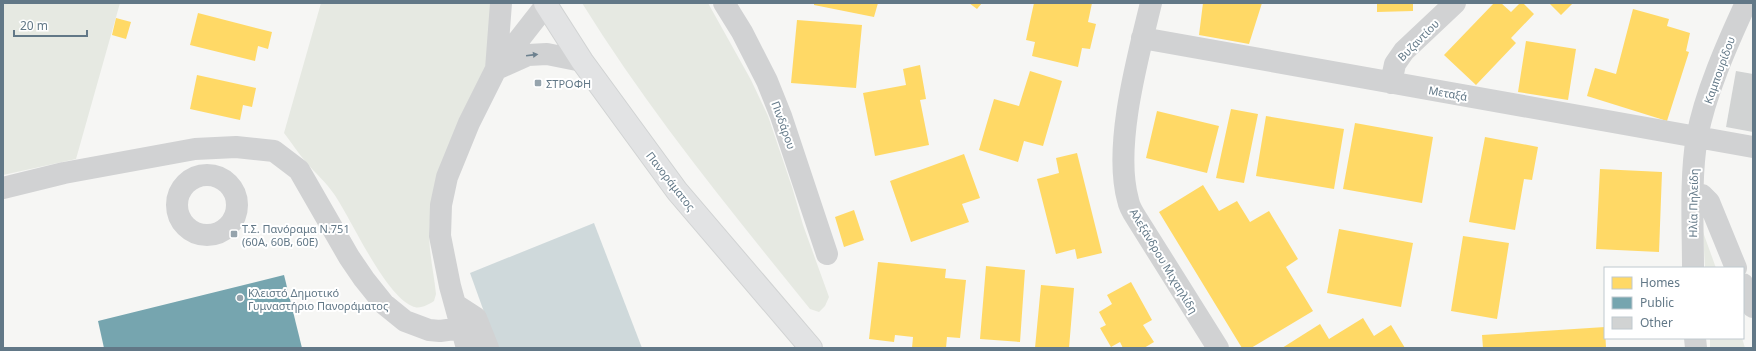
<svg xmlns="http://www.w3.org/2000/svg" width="1756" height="351" font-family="'Noto Sans',sans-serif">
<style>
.green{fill:#e6e9e2}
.water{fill:#cfd9db}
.homes{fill:#ffd966}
.public{fill:#76a5af}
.building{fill:#d1d3d3}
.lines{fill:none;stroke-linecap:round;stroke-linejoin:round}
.major-casing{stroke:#d1d3d3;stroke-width:24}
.minor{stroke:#d1d2d3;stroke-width:22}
.major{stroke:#e2e3e4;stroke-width:22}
.oneway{fill:#6d818f}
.poi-dot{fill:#96a4ad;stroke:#fff;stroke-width:1.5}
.labels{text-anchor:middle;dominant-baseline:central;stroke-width:4;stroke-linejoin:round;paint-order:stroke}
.street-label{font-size:11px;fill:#627887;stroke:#fff}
.poi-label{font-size:11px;fill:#627887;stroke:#fff;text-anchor:start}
</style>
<rect width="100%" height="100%" fill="#f6f6f4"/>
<path class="green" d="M3 3H120L76 159 3 175Z
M321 3H492L488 68 432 209C425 238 433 265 436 294L434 301C428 305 419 310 412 306 384 294 352 220 334 194 326 182 315 173 306 162 298 153 291 142 284 133Z
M582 3H708L751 80 768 116 792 187 803 225 829 297 825 306 819 312 810 309C730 210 649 111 582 3Z
M1703 232 1716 268H1705Z
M1710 338H1742L1745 348H1710Z"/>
<path class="water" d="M594 223 642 348H497L470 273Z"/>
<path class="homes" d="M814 3H878L874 17 814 5Z
M969 3H982L977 9Z
M1034 3H1092L1088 22 1096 24 1090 49 1082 48 1078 67 1032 56 1035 42 1026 40Z
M1203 3H1262L1249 44 1199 35Z
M1377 3H1413V11L1377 12Z
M1494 3H1501L1511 12 1520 3H1523L1534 14 1511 38 1516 43 1476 85 1444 55Z
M1549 3H1573L1561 15Z
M1633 9 1669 19 1667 26 1690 33 1686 51 1689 52 1667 121 1587 96 1595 68 1616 74Z
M198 13 272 32 268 49 258 46 255 61 190 45Z
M116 18 131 22 126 39 112 35Z
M797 20 862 25 856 88 791 83Z
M1526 41 1576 49 1568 100 1518 92Z
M920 65 926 99 920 100 929 145 875 156 863 93 906 85 903 69Z
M1030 71 1062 81 1043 146 1024 141 1018 162 979 150 994 99 1019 106Z
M197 75 256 88 252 107 243 105 240 120 190 109Z
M1231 109 1258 114 1244 183 1216 178Z
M1157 111 1219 126 1207 173 1146 158Z
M1266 116 1344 129 1334 189 1256 176Z
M1355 123 1433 137 1422 203 1343 189Z
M1485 137 1538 147 1532 180 1524 179 1515 230 1469 222Z
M1077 153 1102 253 1077 259 1075 249 1056 254 1037 179 1059 173 1056 158Z
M964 154 980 198 962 204 969 222 911 242 890 181Z
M1600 169 1662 172 1659 252 1596 249Z
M1203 185 1219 211 1237 201 1250 222 1269 211 1298 259 1286 267 1313 311 1251 348H1242L1159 212Z
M854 210 864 240 844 247 835 217Z
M1339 229 1413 243 1401 307 1327 293Z
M1463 236 1509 243 1497 319 1451 311Z
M878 262 946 269 945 278 966 280 960 338 947 337 946 348H912L913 337 895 335 894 342 869 339Z
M986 266 1025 270 1020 342 980 339Z
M1131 282 1152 320 1143 325 1154 342 1144 348H1123L1120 342 1111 347 1100 328 1106 325 1099 312 1112 304 1107 295Z
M1041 285 1074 288 1069 348H1035Z
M1363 318 1374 336 1391 325 1405 348H1282L1320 324 1329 339Z
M1605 327 1606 348H1483L1482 335Z"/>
<path class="public" d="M284 275 302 348H104L98 321Z"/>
<path class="building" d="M1736 71 1753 74V132L1726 127Z"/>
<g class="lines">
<g class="major-casing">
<path id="major" d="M545 3 582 61 677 191 811 348"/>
</g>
<path class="minor" d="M724 3 742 32 767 81 781 116 827 254
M1151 3C1138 57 1113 146 1128 200 1129 206 1133 213 1137 219L1218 348
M1142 38 1753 147
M499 68 528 55 547 54 582 61
M496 69 501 3
M1391 83 1395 64 1404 51 1455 3
M177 205a30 30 0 1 1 60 0a30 30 0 1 1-60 0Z
M3 188 64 173 195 149 236 147 274 151 299 170 349 257 364 279 384 304 405 321 429 330 440 331 462 328
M1693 194 1702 195 1709 202 1736 268
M1693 268C1693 227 1690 177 1697 137 1705 94 1727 44 1746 3
M1743 284 1753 307
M456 305 476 318 488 348
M1695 338 1696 348
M467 348 450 286 440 236 441 205 447 177 469 123 496 69 546 5"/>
<use href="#major" class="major"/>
</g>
<defs><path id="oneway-solid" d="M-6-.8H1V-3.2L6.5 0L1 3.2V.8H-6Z"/></defs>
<use class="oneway" href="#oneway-solid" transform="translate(532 55) rotate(-7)"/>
<g class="poi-dot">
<rect x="534" y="79" width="8" height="8" rx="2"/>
<rect x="230" y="230" width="8" height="8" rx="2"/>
<circle cx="240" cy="298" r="4"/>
</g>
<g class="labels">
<g class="street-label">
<text transform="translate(1418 40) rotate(-45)">Βυζαντίου</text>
<text transform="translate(1719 70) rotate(-70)">Καμπουρίδου</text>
<text transform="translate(1448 93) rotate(10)">Μεταξά</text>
<text transform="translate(784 125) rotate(70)">Πινδάρου</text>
<text transform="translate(671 181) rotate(52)">Πανοράματος</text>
<text transform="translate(1693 203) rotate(-89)">Ηλία Πηλείδη</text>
<text transform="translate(1164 261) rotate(59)">Aλεξάνδρου Mιχαηλίδη</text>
</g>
<g class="poi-label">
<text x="546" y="83">ΣΤΡΟΦΗ</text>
<text x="242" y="228">Τ.Σ. Πανόραμα Ν.751<tspan x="242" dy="13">(60A, 60B, 60E)</tspan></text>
<text x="248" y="292">Κλειστό Δημοτικό<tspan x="248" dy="13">Γυμναστήριο Πανοράματος</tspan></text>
</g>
</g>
<rect width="1756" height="351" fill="none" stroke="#627887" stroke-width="8"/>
<rect x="1604" y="267" width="140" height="72" fill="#ffffff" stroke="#c0c9cf"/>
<rect x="1612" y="277" width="20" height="12" fill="#ffd966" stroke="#c0c9cf"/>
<text x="1640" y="287" font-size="12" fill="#627887">Homes</text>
<rect x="1612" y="297" width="20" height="12" fill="#76a5af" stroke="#c0c9cf"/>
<text x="1640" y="307" font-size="12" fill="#627887">Public</text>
<rect x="1612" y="317" width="20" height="12" fill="#d1d3d3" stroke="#c0c9cf"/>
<text x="1640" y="327" font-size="12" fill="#627887">Other</text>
<path d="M14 30v6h73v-6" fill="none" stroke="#627887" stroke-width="2"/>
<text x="20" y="30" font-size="12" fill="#627887" stroke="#ffffff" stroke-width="3" paint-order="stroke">20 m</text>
</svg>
